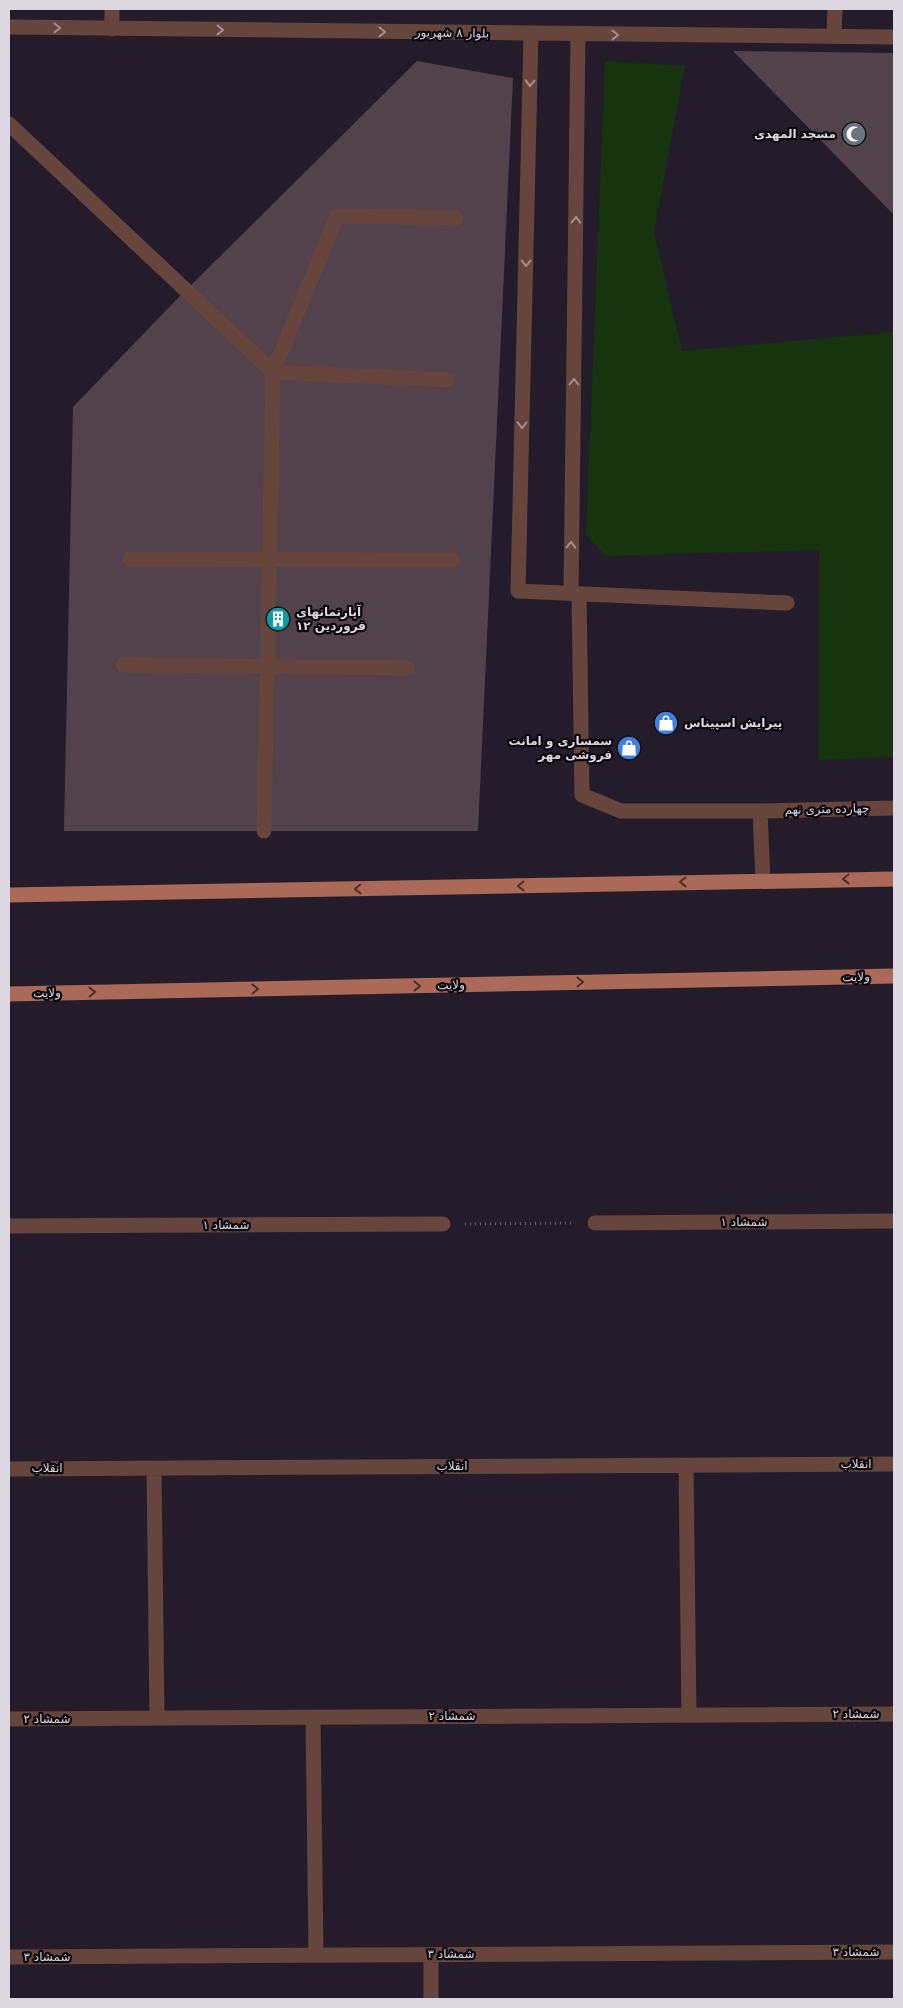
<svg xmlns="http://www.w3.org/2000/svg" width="903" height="2008" font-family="'DejaVu Sans','Noto Naskh Arabic',sans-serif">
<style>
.green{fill:#16350f}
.building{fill:#52424c}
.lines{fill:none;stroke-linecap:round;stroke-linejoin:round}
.path{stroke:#68616d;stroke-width:3;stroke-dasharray:1 4;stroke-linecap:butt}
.minor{stroke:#66453d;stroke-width:15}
.major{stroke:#ab6958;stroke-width:15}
.oneway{stroke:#a28e8f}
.oneway2{stroke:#4c2f2c}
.labels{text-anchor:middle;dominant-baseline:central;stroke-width:4.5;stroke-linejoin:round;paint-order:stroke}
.street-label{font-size:12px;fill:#ddd7e1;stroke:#0c080e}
.poi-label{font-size:12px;font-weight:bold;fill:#ddd7e1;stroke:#0c080e;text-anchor:end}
</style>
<rect width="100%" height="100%" fill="#241c2a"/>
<path class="green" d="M605 61 685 66 654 232 682 351 894 332V757L818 760 819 550 606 556 586 535Z"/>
<path class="building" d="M733 51 894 53V215Z
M417 61 513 78 478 831H64L73 407 178 298Z"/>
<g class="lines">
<path class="path" d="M465 1224 572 1223"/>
<path class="minor" d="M9 27 894 37
M112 29V9
M531 34 518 591 787 603
M834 35 835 9
M9 124 273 372 447 380
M130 559 453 560
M571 593 578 35
M579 594 582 795 621 811H760L763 881
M123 665 407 668
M760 811 894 808
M264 831 273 372 337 216 456 218
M595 1223 894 1221
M9 1226 443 1224
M686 1465 689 1715
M154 1468 157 1718
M9 1469 894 1464
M313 1717 316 1955
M9 1719 894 1714
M431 1955V1999
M9 1957 894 1952"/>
<path class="major" d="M9 895 894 879
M9 994 894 976"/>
</g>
<defs><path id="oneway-chevron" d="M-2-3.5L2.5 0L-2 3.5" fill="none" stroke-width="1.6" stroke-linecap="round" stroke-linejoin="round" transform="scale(1.25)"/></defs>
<g class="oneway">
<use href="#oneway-chevron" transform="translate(57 28) rotate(1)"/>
<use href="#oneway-chevron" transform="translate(220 30) rotate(1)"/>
<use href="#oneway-chevron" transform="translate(382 32) rotate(1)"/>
<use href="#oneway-chevron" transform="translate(615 35)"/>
<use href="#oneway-chevron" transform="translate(530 83) rotate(91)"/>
<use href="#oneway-chevron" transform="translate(576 220) rotate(-89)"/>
<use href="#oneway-chevron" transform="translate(526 263) rotate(91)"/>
<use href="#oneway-chevron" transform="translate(574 382) rotate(-89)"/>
<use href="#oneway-chevron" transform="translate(522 425) rotate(91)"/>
<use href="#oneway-chevron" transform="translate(571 545) rotate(-89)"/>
</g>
<g class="oneway2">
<use href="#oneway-chevron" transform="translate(846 879) rotate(179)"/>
<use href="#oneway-chevron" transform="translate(683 882) rotate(179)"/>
<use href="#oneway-chevron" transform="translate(521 886) rotate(179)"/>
<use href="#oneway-chevron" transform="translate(358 889) rotate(179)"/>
<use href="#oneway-chevron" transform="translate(580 982) rotate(-1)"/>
<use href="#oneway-chevron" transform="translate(417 986) rotate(-1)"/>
<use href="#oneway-chevron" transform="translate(255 989) rotate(-1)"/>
<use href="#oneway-chevron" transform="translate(92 992) rotate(-1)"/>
</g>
<defs>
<g id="mosque-disc" transform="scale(1.25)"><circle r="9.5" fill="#6b7280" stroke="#0c080e"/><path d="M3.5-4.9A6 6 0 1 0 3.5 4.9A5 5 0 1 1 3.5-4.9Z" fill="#fff"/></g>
<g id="building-disc" transform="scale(1.25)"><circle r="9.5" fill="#0f9aa8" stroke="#0c080e"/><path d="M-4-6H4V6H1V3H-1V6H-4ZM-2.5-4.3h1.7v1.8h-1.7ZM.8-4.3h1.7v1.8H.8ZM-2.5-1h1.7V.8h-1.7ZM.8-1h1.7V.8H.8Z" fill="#fff"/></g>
<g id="shop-disc" transform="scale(1.25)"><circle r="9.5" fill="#3f7fe0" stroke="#0c080e"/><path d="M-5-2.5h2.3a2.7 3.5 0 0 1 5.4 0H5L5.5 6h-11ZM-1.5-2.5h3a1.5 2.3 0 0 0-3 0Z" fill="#fff"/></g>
</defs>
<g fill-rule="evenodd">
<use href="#mosque-disc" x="854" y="134"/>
<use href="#building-disc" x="278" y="619"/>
<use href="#shop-disc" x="666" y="723"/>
<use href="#shop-disc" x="629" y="748"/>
</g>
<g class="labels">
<g class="street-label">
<text transform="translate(452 33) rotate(1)">بلوار ۸ شهریور</text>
<text transform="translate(827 809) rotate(-1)">چهارده متری نهم</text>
<text transform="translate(856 977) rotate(-1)">ولایت</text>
<text transform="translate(451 985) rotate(-1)">ولایت</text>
<text transform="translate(47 993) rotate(-1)">ولایت</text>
<text x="744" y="1222">شمشاد ۱</text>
<text x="226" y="1225">شمشاد ۱</text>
<text x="856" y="1464">انقلاب</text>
<text x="452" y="1466">انقلاب</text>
<text x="47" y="1468">انقلاب</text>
<text x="856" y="1714">شمشاد ۲</text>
<text x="452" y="1716">شمشاد ۲</text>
<text x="47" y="1719">شمشاد ۲</text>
<text x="856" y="1952">شمشاد ۳</text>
<text x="451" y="1954">شمشاد ۳</text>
<text x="47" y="1957">شمشاد ۳</text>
</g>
<g class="poi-label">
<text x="836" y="134">مسجد المهدی</text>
<text x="296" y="612" text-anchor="start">آپارتمانهای<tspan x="296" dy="14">۱۲ فروردین</tspan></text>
<text x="684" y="723" text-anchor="start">پیرایش اسپیناس</text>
<text x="612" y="741">سمساری و امانت<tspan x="612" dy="14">فروشی مهر</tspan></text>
</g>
</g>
<rect width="903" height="2008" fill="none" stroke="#ddd7e1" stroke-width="20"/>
</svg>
